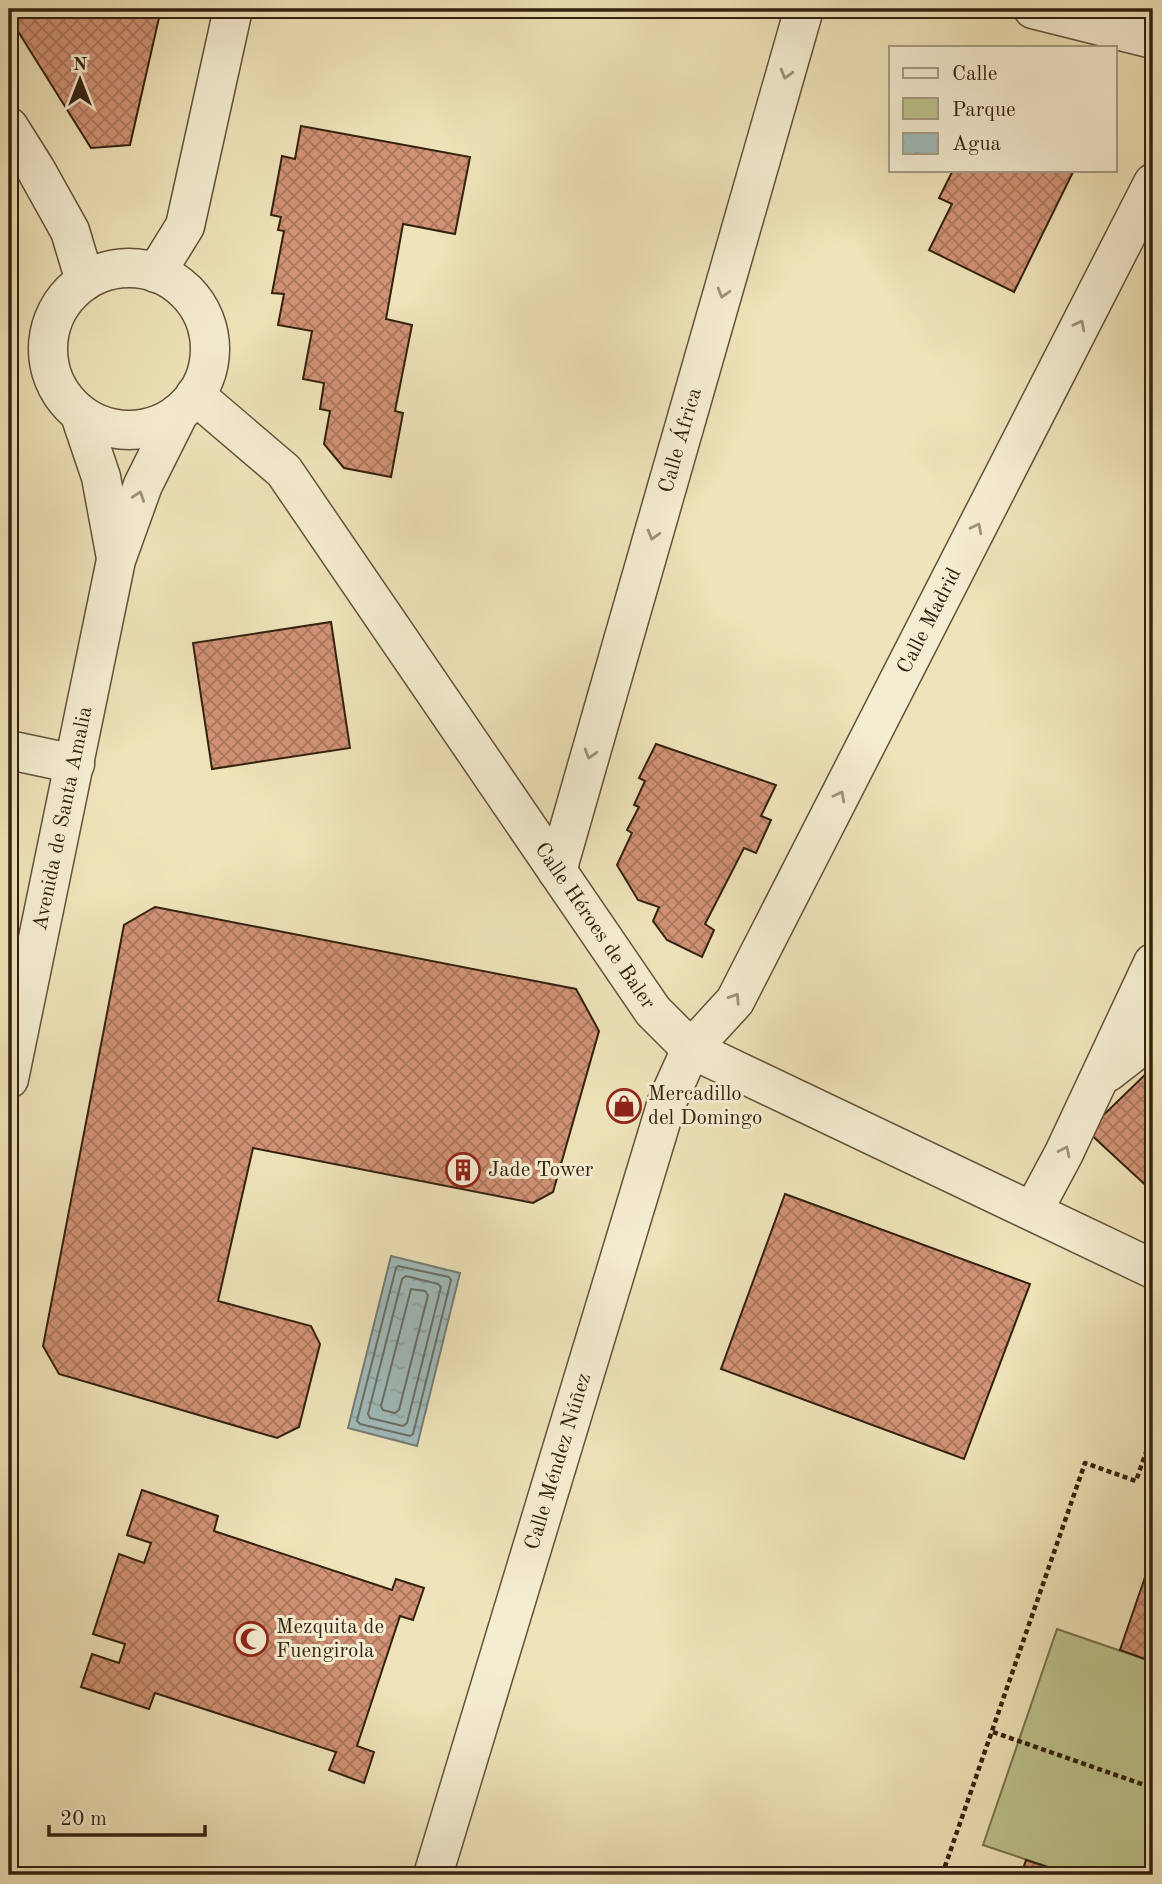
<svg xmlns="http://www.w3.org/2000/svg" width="1162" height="1884" font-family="'Old Standard TT',serif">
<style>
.green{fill:#bcc38c;stroke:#78724e;stroke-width:2}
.water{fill:url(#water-ripples);stroke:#747d76;stroke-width:2}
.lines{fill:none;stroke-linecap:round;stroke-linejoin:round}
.shore{stroke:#6a6e65;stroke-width:2}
.building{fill:url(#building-cross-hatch);stroke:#33210f;stroke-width:2}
.minor-casing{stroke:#62523a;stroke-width:41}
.path{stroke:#33210f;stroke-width:4.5;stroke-dasharray:5 3.5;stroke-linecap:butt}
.minor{stroke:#f5edd2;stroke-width:38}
.oneway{stroke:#9e917a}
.labels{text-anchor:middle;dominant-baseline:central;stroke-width:6;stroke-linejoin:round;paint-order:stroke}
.street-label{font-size:21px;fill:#33210f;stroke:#f5edd2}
.poi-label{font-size:21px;fill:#33210f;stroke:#f5edd2;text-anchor:start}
</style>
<defs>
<pattern id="water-ripples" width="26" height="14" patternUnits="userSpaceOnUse" patternTransform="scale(1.75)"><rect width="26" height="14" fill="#a0bbbb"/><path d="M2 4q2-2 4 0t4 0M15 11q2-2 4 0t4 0" fill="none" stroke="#8aa0a0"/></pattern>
<pattern id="building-cross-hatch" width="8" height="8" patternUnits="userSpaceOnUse" patternTransform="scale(1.75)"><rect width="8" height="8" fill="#d19275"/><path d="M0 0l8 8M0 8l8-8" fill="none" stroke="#aa775e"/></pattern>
</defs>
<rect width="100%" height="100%" fill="#efe3b9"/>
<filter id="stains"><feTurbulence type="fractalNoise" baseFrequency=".00286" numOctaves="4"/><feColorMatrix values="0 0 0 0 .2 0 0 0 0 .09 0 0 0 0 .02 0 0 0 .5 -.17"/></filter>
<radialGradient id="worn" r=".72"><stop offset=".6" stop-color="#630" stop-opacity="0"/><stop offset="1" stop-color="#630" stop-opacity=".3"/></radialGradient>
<path class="green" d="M1057 1629 1153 1662V1875H1072L983 1845Z"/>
<path class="water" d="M391 1256 460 1273 417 1446 348 1428Z"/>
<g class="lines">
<path class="shore" d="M398 1266 449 1277 451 1280 413 1434 410 1436 360 1424 357 1421 396 1268Z
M406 1276 438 1284 441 1287 407 1423 403 1426 370 1418 368 1414 402 1279Z
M411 1289 425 1291 428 1295 399 1410 395 1413 383 1410 381 1406Z"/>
</g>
<path class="building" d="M9 9H161L130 145 91 148 9 17Z
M301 126 470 157 455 234 403 224 386 319 412 325 395 411 403 413 391 477 344 468 324 444 330 411 320 409 324 383 303 379 312 331 278 325 284 294 272 293 284 231 278 230 281 217 271 215 282 156 295 159Z
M953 170H1074L1014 292 929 250 952 204 939 198Z
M331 622 350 748 212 769 193 643Z
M656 744 776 785 761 816 771 820 756 853 744 848 705 924 714 930 702 957 667 940 653 921 659 907 638 900 617 865 632 833 627 830 639 807 634 805 645 781 639 778Z
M155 907 576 989 599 1031 553 1192 533 1203 253 1148 218 1301 311 1326 320 1344 299 1427 277 1438 59 1374 43 1346 124 925Z
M1153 1047V1192L1087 1131 1150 1070 1140 1059Z
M785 1194 1030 1284 964 1459 721 1369Z
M142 1490 218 1516 214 1531 392 1590 396 1579 424 1588 413 1620 400 1616 357 1746 374 1752 364 1783 329 1770 336 1752 155 1693 149 1709 81 1687 92 1654 119 1663 125 1644 93 1634 119 1554 144 1563 151 1543 127 1535Z
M1153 1554V1662L1120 1650Z
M1026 1860 1072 1875H1021Z"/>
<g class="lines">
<g class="minor-casing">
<g id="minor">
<path d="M1033 9 1153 39"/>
<path d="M9 127 36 170 70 231 85 281"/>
<circle cx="129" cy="349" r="81"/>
<path d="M156 273 185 226 233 9"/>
<path id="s1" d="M195 395 284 471 653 1011 691 1049 1153 1269"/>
<path d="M80 415 101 477 116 558"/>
<path d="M9 750 75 764"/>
<path id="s2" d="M557 871 804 9"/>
<path d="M1108 1072 1135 1051 1153 1031"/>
<path id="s3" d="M9 1079 116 560 143 485 179 413"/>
<path d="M1033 1211 1064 1153 1153 963"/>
<path id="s4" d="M433 1875 667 1102 691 1049 735 1001 1153 183"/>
</g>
</g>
<path class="path" d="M993 1732 1153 1788
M942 1875 1085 1463 1136 1481 1153 1432"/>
<use href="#minor" class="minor"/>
</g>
<defs><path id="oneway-chevron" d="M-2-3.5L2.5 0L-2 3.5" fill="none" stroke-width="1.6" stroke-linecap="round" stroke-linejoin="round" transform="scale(1.75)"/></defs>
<g class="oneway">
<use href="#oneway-chevron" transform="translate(786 74) rotate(106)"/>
<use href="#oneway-chevron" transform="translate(723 293) rotate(106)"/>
<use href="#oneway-chevron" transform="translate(1080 325) rotate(-63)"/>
<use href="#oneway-chevron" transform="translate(139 496) rotate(-71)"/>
<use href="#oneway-chevron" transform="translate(977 528) rotate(-63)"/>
<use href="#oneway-chevron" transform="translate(653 535) rotate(106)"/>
<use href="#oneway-chevron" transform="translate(590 754) rotate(106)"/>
<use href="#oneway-chevron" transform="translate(840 796) rotate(-63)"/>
<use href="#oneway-chevron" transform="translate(735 998) rotate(-57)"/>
<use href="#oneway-chevron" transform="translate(1065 1151) rotate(-64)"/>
</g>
<defs>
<g id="shop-ring" transform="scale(1.75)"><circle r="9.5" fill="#f5edd2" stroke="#8f2418" stroke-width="1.5"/><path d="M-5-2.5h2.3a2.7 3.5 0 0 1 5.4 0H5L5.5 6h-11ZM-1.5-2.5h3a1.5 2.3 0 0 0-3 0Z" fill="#8f2418"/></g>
<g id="building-ring" transform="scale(1.75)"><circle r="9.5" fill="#f5edd2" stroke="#8f2418" stroke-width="1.5"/><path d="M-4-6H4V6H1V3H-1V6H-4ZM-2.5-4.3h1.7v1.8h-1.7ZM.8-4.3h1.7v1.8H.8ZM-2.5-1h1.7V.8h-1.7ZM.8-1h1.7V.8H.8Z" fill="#8f2418"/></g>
<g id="mosque-ring" transform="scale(1.75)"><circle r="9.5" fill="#f5edd2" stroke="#8f2418" stroke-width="1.5"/><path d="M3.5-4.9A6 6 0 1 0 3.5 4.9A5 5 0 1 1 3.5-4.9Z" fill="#8f2418"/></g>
</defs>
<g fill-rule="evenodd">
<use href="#shop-ring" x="624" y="1106"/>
<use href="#building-ring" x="463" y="1170"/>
<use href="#mosque-ring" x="251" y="1639"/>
</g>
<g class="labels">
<g class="street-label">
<text stroke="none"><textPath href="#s2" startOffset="448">Calle África</textPath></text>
<text stroke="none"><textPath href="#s4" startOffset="1358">Calle Madrid</textPath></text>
<text stroke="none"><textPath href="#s3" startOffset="266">Avenida de Santa Amalia</textPath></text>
<text stroke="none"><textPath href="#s1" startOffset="668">Calle Héroes de Baler</textPath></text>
<text stroke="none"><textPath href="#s4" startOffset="432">Calle Méndez Núñez</textPath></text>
</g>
<g class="poi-label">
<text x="648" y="1094">Mercadillo<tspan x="648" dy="24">del Domingo</tspan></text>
<text x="488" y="1170">Jade Tower</text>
<text x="276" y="1627">Mezquita de<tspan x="276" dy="24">Fuengirola</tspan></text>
</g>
</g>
<rect width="1162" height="1884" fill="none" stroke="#efe3b9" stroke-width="35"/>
<rect x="10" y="10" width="1141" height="1863" fill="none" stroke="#33210f" stroke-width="3.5"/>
<rect x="18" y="18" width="1127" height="1849" fill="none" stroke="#33210f" stroke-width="2"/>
<rect x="889" y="46" width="228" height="126" fill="#f5edd2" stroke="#a79b84" stroke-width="2"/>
<rect x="903" y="68" width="35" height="10" fill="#f5edd2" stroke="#a79b84" stroke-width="2"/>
<text x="952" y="80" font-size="21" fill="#33210f">Calle</text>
<rect x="903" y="98" width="35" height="21" fill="#bcc38c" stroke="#a79b84" stroke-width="2"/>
<text x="952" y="116" font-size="21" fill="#33210f">Parque</text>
<rect x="903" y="133" width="35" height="21" fill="url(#water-ripples)" stroke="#a79b84" stroke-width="2"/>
<text x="952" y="150" font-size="21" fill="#33210f">Agua</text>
<g transform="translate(80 80)" stroke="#f5edd2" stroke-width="5" paint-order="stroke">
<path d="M0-5L12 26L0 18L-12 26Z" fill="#33210f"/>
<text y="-10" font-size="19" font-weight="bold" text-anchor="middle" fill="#33210f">N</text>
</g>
<path d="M49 1825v10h156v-10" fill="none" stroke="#33210f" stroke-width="3.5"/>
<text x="60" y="1825" font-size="21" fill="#33210f" stroke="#f5edd2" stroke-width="5" paint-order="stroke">20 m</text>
<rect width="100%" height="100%" filter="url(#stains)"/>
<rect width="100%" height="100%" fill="url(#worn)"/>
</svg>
